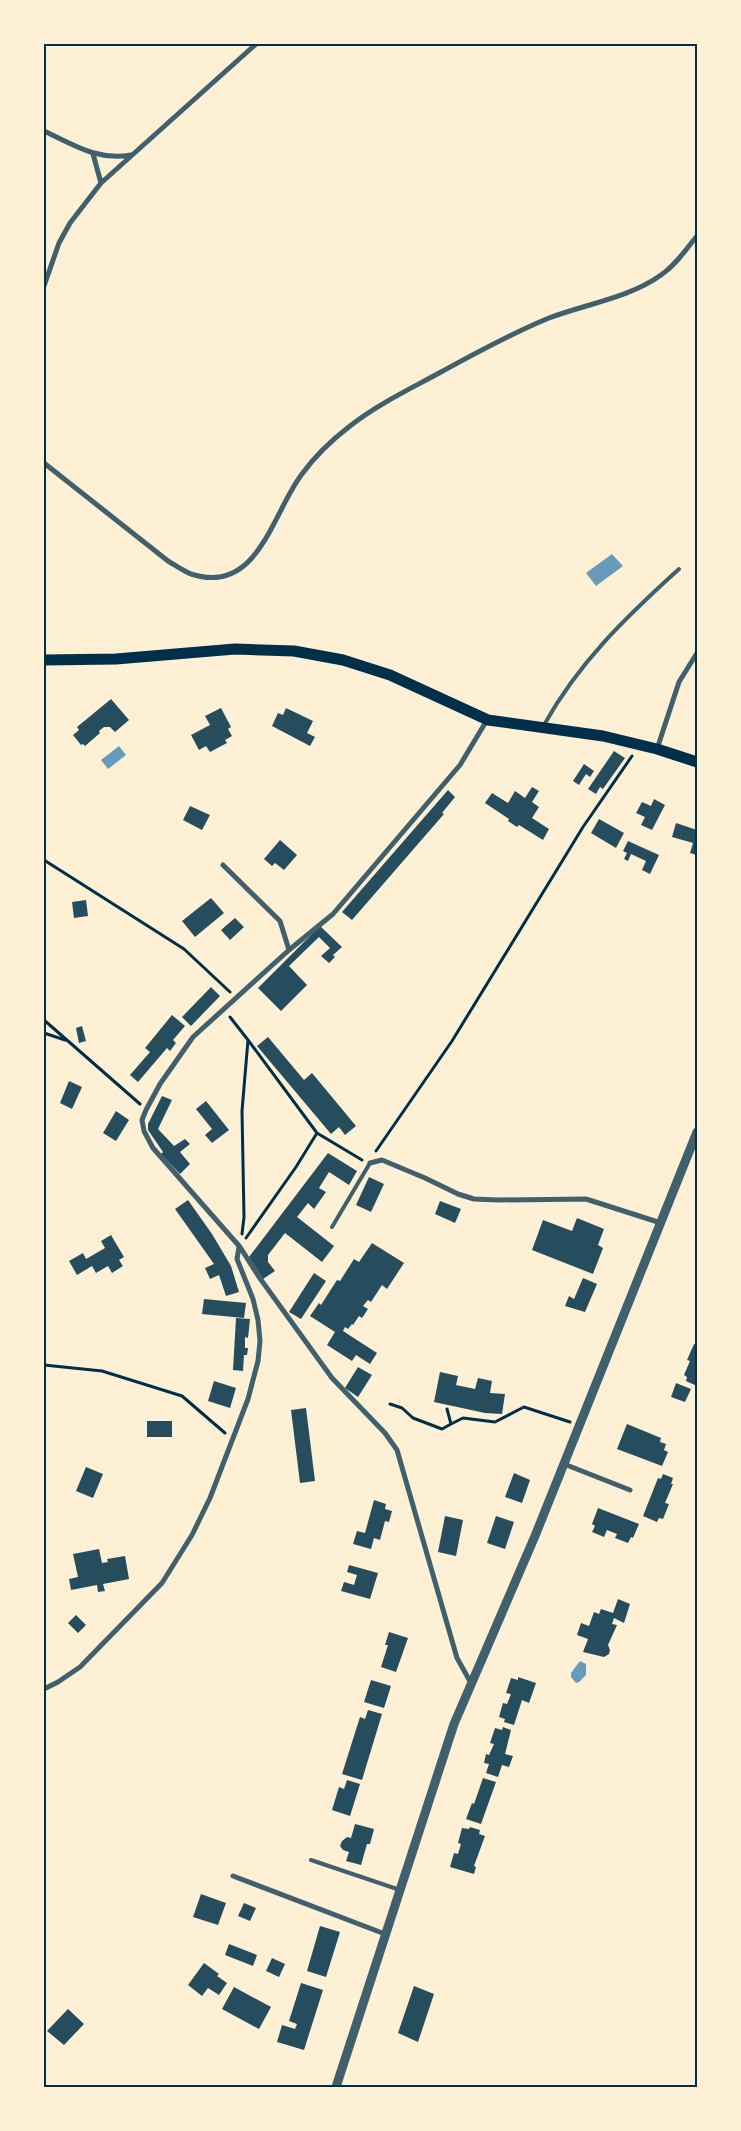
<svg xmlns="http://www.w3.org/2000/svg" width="741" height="2131" font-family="'Nunito Sans',sans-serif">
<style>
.water{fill:#669bbc}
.building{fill:#264d5e}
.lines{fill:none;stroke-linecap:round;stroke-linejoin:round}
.path{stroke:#003049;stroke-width:3}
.service{stroke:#3f606c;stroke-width:4}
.minor{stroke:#3f606c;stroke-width:5}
.tertiary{stroke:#3f606c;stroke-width:9}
.primary{stroke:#003049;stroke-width:11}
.neatline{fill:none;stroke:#003049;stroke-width:2}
</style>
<rect width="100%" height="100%" fill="#fdf0d5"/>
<path class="water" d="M612 554 623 566 596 586 586 573Z
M119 746 126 755 108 769 101 760Z
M580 1661 586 1664V1675L579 1682 576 1683 571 1677V1673Z"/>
<path class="building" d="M111 699 129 720 115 732 110 727H104L99 731 100 733 85 746 83 744 81 745 73 735 79 730 77 727Z
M221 708 231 727 228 729 232 736 225 740 227 743 210 752 206 746 199 750 191 735 210 725 205 716Z
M286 708 313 721 307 733 315 737 310 746 272 726 278 713 283 715Z
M614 751 625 758 603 789 600 787 596 794 588 789Z
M584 764 594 771 590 777 586 774 579 785 573 781Z
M532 787 539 791 532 802 539 807 532 818 549 829 543 840 519 825 517 827 508 821 509 819 485 803 492 793 508 803 515 791 525 798Z
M448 790 455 797 442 813 444 814 352 920 342 912Z
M654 799 665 805 652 830 641 825 645 817 636 813 642 802 651 806Z
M190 806 210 815 202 830 183 820Z
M599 819 624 833 616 848 591 833Z
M676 823 697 830V855L690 853 693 843 672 837Z
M280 840 297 855 284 870 275 863 272 866 264 859Z
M628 841 659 855 650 874 642 870 646 861 631 854 628 861 624 859 627 853 623 851Z
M211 898 224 913 195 937 182 921Z
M86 900 88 916 74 918 72 902Z
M235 918 244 927 230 940 221 930Z
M320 926 342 947 333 955 335 957 329 963 321 956 330 948 319 937 289 966 307 985 281 1011 258 988Z
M211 987 220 996 191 1026 182 1017Z
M172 1015 185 1026 173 1040 176 1043 170 1051 167 1048 138 1082 130 1075 150 1052 145 1048Z
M82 1026 86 1041 79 1043 76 1028Z
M268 1037 304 1080 312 1073 356 1126 345 1135 339 1127 331 1134 257 1046Z
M69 1081 82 1087 72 1109 60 1103Z
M162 1096 172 1100 158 1129 174 1146 185 1139 190 1144 180 1152 190 1164 180 1174 161 1154 163 1152 148 1130V1124Z
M206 1101 229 1130 212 1143 205 1135 212 1129 196 1109Z
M116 1111 129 1120 116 1141 103 1133Z
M328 1153 357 1171 349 1185 329 1172 319 1188 326 1192 314 1209 308 1203 297 1217 334 1246 322 1262 285 1233 268 1255V1262L275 1271 263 1279 249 1257Z
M369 1177 384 1184 371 1212 356 1205Z
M188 1200 212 1234 231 1266 239 1292 226 1296 219 1275 210 1279 205 1268 214 1264 175 1209Z
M440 1201 461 1209 455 1223 435 1214Z
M577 1218 604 1229 598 1245 603 1248 593 1274 532 1250 543 1220 572 1231Z
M111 1235 124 1257 119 1260 123 1266 112 1273 108 1266 96 1273 92 1266 77 1275 69 1261 83 1253 86 1259 105 1248 101 1241Z
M372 1243 404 1263 387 1289 382 1285 371 1302 368 1300 363 1306 368 1309 362 1318 359 1316 353 1325 352 1324 348 1329 345 1327 343 1331 377 1353 370 1364 356 1355 352 1361 327 1345 335 1332 310 1316 319 1303 321 1305 337 1280 340 1281 354 1259 359 1262Z
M314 1273 326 1281 301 1319 289 1312Z
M583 1278 597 1284 585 1312 565 1306 569 1296 574 1299Z
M204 1299 246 1303 244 1318 202 1314Z
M236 1318 250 1319 248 1338 245 1337V1348H248L247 1355H244L243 1371 233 1370Z
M694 1344 697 1345V1386L686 1381 687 1377 684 1375 690 1361 687 1360Z
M358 1367 372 1375 358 1397 345 1388Z
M440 1372 458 1376 456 1385 475 1389 478 1378 492 1381 490 1393 505 1394 502 1414 485 1413 434 1402Z
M214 1381 236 1388 230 1408 208 1401Z
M676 1383 691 1389 685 1402 671 1397Z
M306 1408 315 1481 300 1483 291 1410Z
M147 1421H172V1437H147Z
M627 1424 661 1438 660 1442 666 1444 664 1450 668 1452 662 1466 617 1449Z
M86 1467 103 1474 93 1498 76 1491Z
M514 1473 530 1480 522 1503 505 1497Z
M663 1474 673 1478 671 1484H673L665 1503 669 1504 663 1519 659 1518 657 1522 643 1516 658 1478 661 1479Z
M374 1500 386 1504 385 1509 392 1511 389 1522 385 1521 380 1540 374 1538 371 1549 353 1544 357 1531 365 1533Z
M598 1508 639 1524 633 1538 631 1537 628 1543 615 1538 617 1534 607 1530 604 1537 592 1532 595 1526 592 1524Z
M445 1516 463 1520 456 1556 438 1552Z
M496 1516 514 1522 505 1549 487 1543Z
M99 1549 102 1563 108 1562 107 1559 125 1556 129 1579 103 1584 105 1591 98 1592 97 1585 71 1590 69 1579 78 1577 73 1554Z
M349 1565 378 1573 370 1599 341 1591 344 1582 354 1585 357 1575 347 1572Z
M618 1599 630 1604 624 1623 614 1618 612 1624 617 1625 608 1645 610 1650 609 1654 604 1657 583 1652 588 1639 577 1635 581 1623 589 1626 594 1612 599 1614 601 1609 613 1613Z
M76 1615 86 1625 78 1633 68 1623Z
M389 1632 408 1638 396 1672 381 1667 388 1645H385Z
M518 1677 536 1683 529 1703 522 1700 514 1725 504 1722 505 1719 499 1717 503 1703 507 1704 511 1694 506 1693 511 1678 518 1680Z
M371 1680 391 1686 384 1708 364 1702Z
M368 1710 382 1714 362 1780 342 1774 360 1717 365 1719Z
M503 1727 511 1730 505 1754 513 1756 509 1767 502 1765 498 1777 486 1773 489 1764 484 1763 486 1754 489 1755 494 1744 490 1743 495 1728 502 1730Z
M483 1778 496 1782 481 1824 466 1819 472 1803 474 1804Z
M347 1780 360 1784 350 1816 332 1810 339 1787 344 1789Z
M355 1824 374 1829 370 1844H367L361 1865 346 1861 349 1852 343 1850 340 1846 342 1841 347 1837 351 1838Z
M470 1827 480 1830 479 1834 485 1836 474 1866 476 1867 474 1874 450 1867 454 1853 458 1854 461 1844 458 1843 462 1828 469 1829Z
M201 1894 226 1903 218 1925 193 1917Z
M244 1903 256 1908 250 1921 238 1916Z
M320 1926 340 1932 326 1977 307 1971Z
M229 1944 257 1955 253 1966 225 1955Z
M272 1958 285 1964 279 1977 266 1971Z
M204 1963 219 1974 217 1976 227 1983 219 1995 208 1988 202 1996 188 1985Z
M301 1983 323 1990 304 2050 277 2042 282 2025 295 2029 297 2024 289 2021Z
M414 1986 434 1994 418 2042 398 2033Z
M234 1987 271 2007 259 2029 222 2009Z
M68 2009 84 2024 64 2045 47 2031Z"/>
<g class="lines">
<path class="path" d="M44 860 184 949 230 992
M230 1017 248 1040 242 1111 244 1217 242 1234
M44 1020 140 1104
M44 1033 65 1040
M248 1040 317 1133 362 1160
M376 1151 452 1041 583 827 632 756
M246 1238 296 1167 317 1133
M44 1365 102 1371 182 1396 225 1433
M390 1404 402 1408 413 1418 442 1429 451 1424
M447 1409 451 1424 463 1418 495 1422 524 1407 570 1422"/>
<path class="service" d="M544 725C579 662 626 617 679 569
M332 1227 370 1163
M311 1860 400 1890"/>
<path class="minor" d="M44 131C74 145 97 161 131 155
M93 154 101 183
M44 286 59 243 70 223 101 183 256 44
M44 463 168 561C175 565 183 571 191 574 258 596 272 513 302 474 315 456 333 439 350 426 378 404 410 389 441 372 476 353 512 333 549 318 586 304 629 298 661 275 676 265 686 249 697 236
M657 749 679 682 697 653
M223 865 280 921 289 950
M370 1163 382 1160 425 1178 458 1194 474 1199 498 1200 586 1199 661 1223
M564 1464 630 1490
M471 1683 457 1658 397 1450 385 1433 332 1378 259 1277 240 1247 153 1148 144 1131 142 1120 146 1110 160 1084 193 1037 289 950 333 914 460 765 487 720
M44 1689 58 1682 80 1667 162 1583 192 1535 210 1498 248 1399 258 1361 260 1341 258 1320 253 1299 237 1259 239 1247
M233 1876 385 1934"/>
<path class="tertiary" d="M336 2087 454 1724 535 1536 697 1132"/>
<path class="primary" d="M44 660 116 659 235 649 294 651 343 660 390 675 488 720 603 736 657 749 697 762"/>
</g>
<rect width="741" height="2131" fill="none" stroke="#fdf0d5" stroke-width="90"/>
<rect x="45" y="45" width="651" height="2041" class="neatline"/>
</svg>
